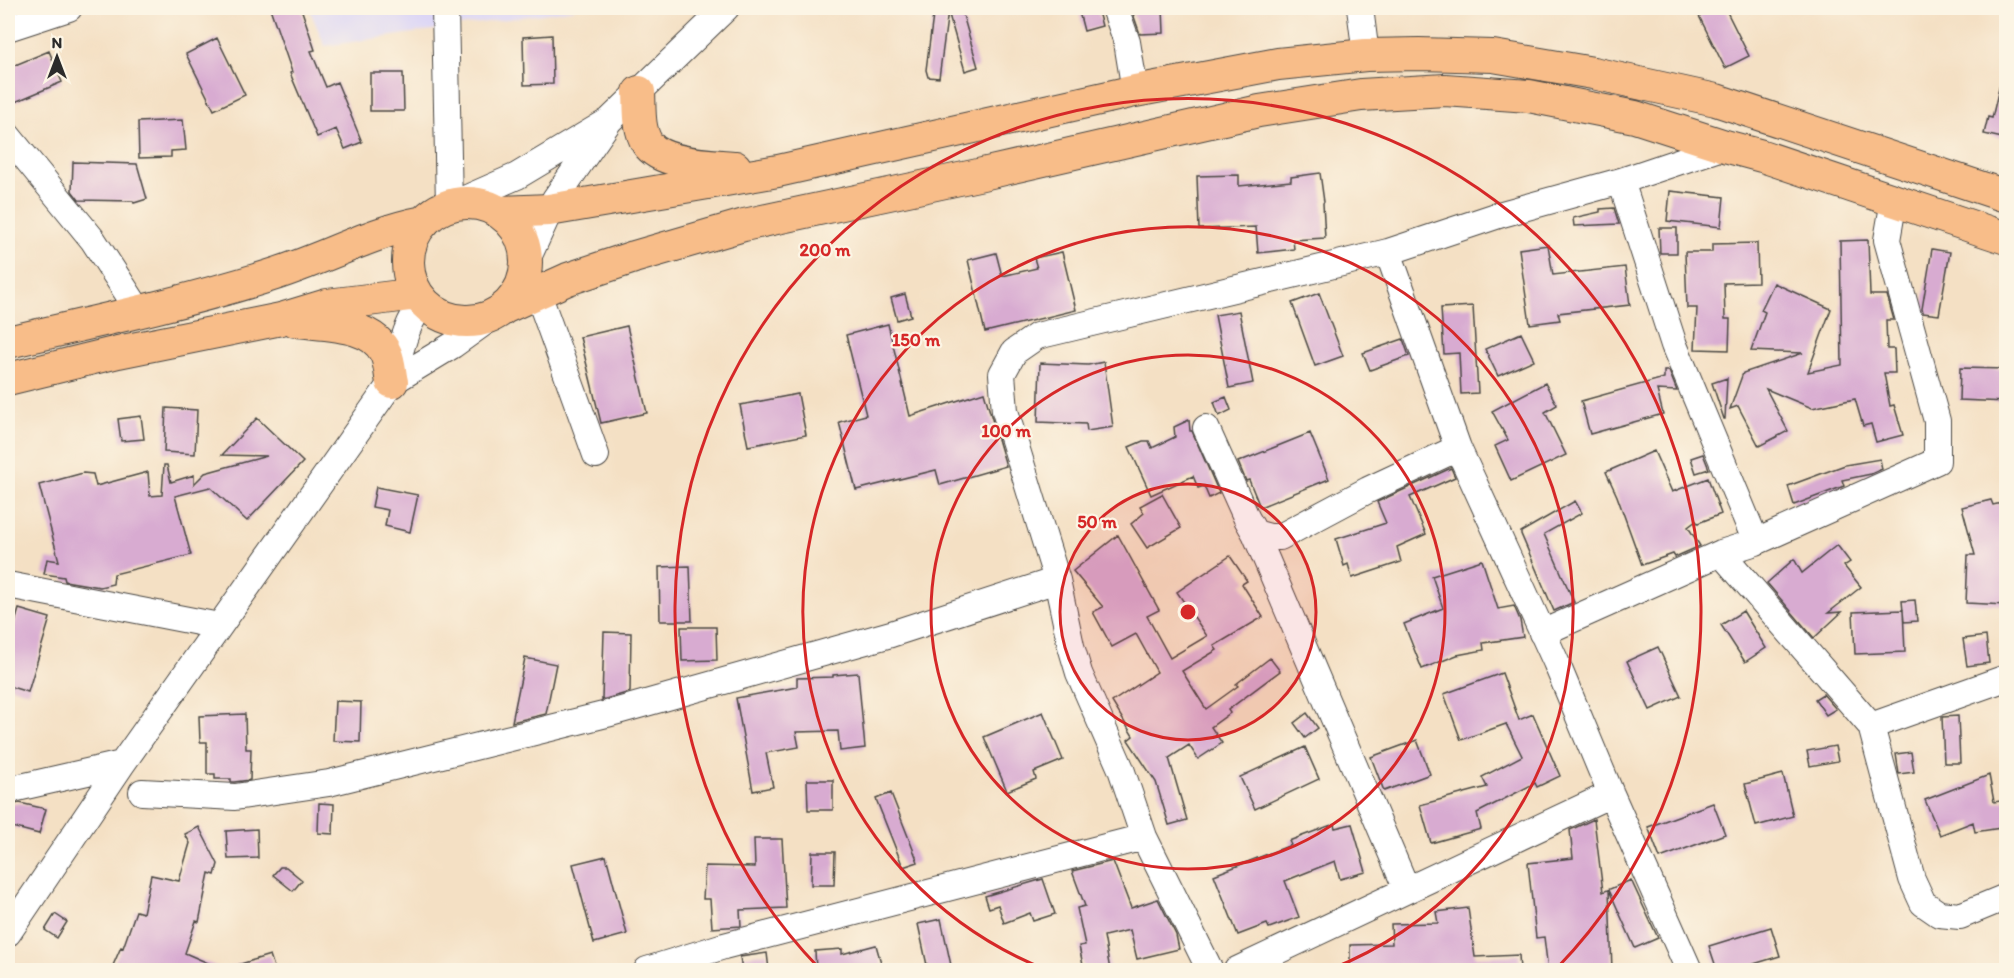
<svg xmlns="http://www.w3.org/2000/svg" width="2014" height="978" font-family="Itim,sans-serif">
<style>
.built{fill:#dcd6f6}
.building{fill:#d8abd1}
.lines{fill:none;stroke-linecap:round;stroke-linejoin:round}
.minor-casing{stroke:#494642;stroke-width:28}
.major-casing{stroke:#494642;stroke-width:34}
.minor{stroke:#fff;stroke-width:26}
.major{stroke:#f8bd89;stroke-width:32}
.ring{fill:none;stroke:#d62828;stroke-width:3}
.centre{fill:#d62828;stroke:#fcf5e5;stroke-width:3}
.ring-label{font-size:18px;text-anchor:middle;font-weight:bold;fill:#d62828;stroke:#fcf5e5;stroke-width:4.5;stroke-linejoin:round;paint-order:stroke}
</style>
<rect width="100%" height="100%" fill="#fcf5e5"/>
<filter id="ink" filterUnits="userSpaceOnUse"><feTurbulence type="fractalNoise" baseFrequency=".0167" numOctaves="2"/><feDisplacementMap in="SourceGraphic" scale="12" xChannelSelector="R" yChannelSelector="G"/><feConvolveMatrix kernelMatrix="1 2 1 2 8 2 1 2 1" color-interpolation-filters="sRGB"/></filter>
<filter id="wash" filterUnits="userSpaceOnUse"><feTurbulence type="fractalNoise" baseFrequency=".008" numOctaves="4" result="noise"/><feDisplacementMap in="SourceGraphic" scale="24" xChannelSelector="R" yChannelSelector="G"/><feGaussianBlur stdDeviation="1.35" result="paint"/><feColorMatrix in="noise" values="0 0 0 0 0 0 0 0 0 0 0 0 0 0 0 0 0 1.4 0 .05"/><feComposite in="paint" operator="in"/></filter>
<g filter="url(#wash)">
<rect width="100%" height="100%" fill="#f4e0c4"/>
<path class="built" d="M309 8H574L575 9 325 46Z"/>
<g id="blocks">
<path class="building" d="M270 8H301L315 50 311 51 326 87 337 82 362 142 345 149 336 129 317 137 290 73 292 72Z
M934 8H961L978 67 965 71 948 11 939 78 928 77 926 70Z
M1078 8H1097L1102 26 1084 31Z
M1131 8H1163L1164 33 1140 34Z
M1695 8H1725L1749 56 1725 68Z
M552 35 553 84 524 85 523 37Z
M217 38 245 95 214 110 186 54Z
M49 51 62 82 8 105V68Z
M370 73H403L404 111H370Z
M2001 80 2007 81V139L1984 134 1988 117 1992 118Z
M183 120 186 150 171 151V157L139 158 138 122Z
M73 162 137 164 147 199 134 203 133 201 79 200 72 191Z
M1320 173 1324 202 1323 203 1325 238 1293 240 1294 249 1258 253 1256 227 1199 229 1197 176 1239 175V186L1291 181V177Z
M1670 191 1724 197 1721 227 1667 221Z
M1614 208 1619 224 1574 226 1573 218 1600 212V209Z
M1659 228H1677V253H1660Z
M1868 240 1870 295H1887L1894 320H1886L1887 349H1894L1895 373H1884L1890 406 1894 405 1903 435 1876 442 1871 424 1863 426 1855 399 1812 408 1766 389 1788 431 1759 446 1738 406 1730 409 1743 373 1803 353 1751 351 1765 312 1761 310 1774 283 1831 309 1808 372 1842 365 1840 241Z
M1757 243 1758 282 1724 283 1725 319H1730L1729 350 1695 349 1697 308H1687L1685 252H1712V244Z
M1548 245 1553 275 1625 267 1630 305 1558 313 1560 320 1530 324 1519 249Z
M1932 249 1950 252 1939 315 1923 313 1922 309Z
M1062 252 1076 310 985 332 968 260 996 253 1002 276 1037 268 1034 258Z
M1319 293 1343 356 1315 366 1292 303Z
M905 294 911 316 897 320 891 298Z
M1473 306 1478 393 1461 394 1459 353 1444 354 1441 308Z
M1239 311 1253 383 1229 388 1215 315Z
M888 324 910 416 984 392 1006 466 940 485 936 470 856 490 839 422 866 415 846 335Z
M627 326 647 413 601 423 580 337Z
M1521 333 1534 360 1498 376 1485 349Z
M1403 339 1409 356 1370 370 1363 353Z
M1104 362 1113 427 1087 431 1086 424 1038 422 1040 363 1088 365Z
M1960 368 2007 369V402L1959 400Z
M1664 371H1669L1677 391 1657 390 1663 414 1590 434 1581 401 1664 378Z
M1727 378 1725 419H1724L1712 383Z
M1545 383 1557 405 1545 412 1566 455 1511 481 1495 446 1508 440 1492 411Z
M798 394 806 435 748 446 740 405Z
M1226 397 1231 410 1219 416 1214 402Z
M166 408 197 410 195 454 164 452Z
M141 416 144 439 121 441 118 419Z
M257 418 303 462 247 521 210 487 175 496 191 555 114 574 113 584 100 587 65 581 64 577 44 574 47 559 59 561 39 485 83 473 93 474 96 486 148 472 150 496 162 495 164 465H167L171 482 194 475V484L205 473 267 456 222 455Z
M1189 420 1190 431H1192L1219 493 1209 498 1204 486 1198 488 1193 476 1151 495 1129 447 1143 441H1149L1152 448 1175 437 1174 427Z
M1310 433 1329 479 1260 507 1249 480 1246 481 1238 462Z
M1654 451 1672 492 1708 478 1721 514 1698 523 1696 521 1688 527 1700 546 1675 557 1673 554 1642 565 1617 496 1606 472Z
M1703 454 1709 469 1696 473 1691 458Z
M1880 459 1882 469 1871 474 1842 480 1844 486 1794 505 1788 486 1845 465Z
M1451 468 1455 477 1410 497 1426 534 1397 547 1401 562 1352 578 1348 564 1344 566 1336 539 1386 523 1377 502Z
M376 487 418 495 410 532 385 526 388 510 372 507Z
M1162 494 1181 528 1147 548 1131 524 1144 513 1140 506Z
M1991 500 1993 505 2002 503 2007 520V605L1966 603 1968 555H1975L1962 507Z
M1575 501 1582 513 1544 534 1574 602 1554 611 1521 534V532Z
M1118 535 1159 610 1147 616 1170 658 1207 636 1177 592 1230 556 1247 581 1242 584 1263 617 1214 646 1217 650 1182 671 1206 709 1238 686 1236 684 1270 658 1280 671 1228 710 1230 713 1211 727 1222 743 1198 759 1189 745 1169 758 1187 820 1169 825 1156 782 1128 740 1133 736 1112 702 1157 672 1136 634 1112 647 1093 612 1103 607 1073 571Z
M1837 545 1850 562 1844 566 1861 587 1828 613 1842 612 1814 638 1767 583 1794 559 1802 573Z
M1482 560 1498 609 1514 606 1520 620 1523 637 1483 643 1484 650 1457 655 1422 669 1404 624 1443 608 1432 576Z
M690 566 692 621H660L659 567Z
M1915 600 1917 621 1904 622 1902 601Z
M19 609 50 618 28 692 8 686V646Z
M1903 610 1905 652 1855 654 1853 612Z
M1743 611 1766 648 1745 662 1721 625Z
M681 627H716L717 660 682 661Z
M604 632 631 633 630 692 602 700Z
M1986 636 1989 663 1967 666 1963 639Z
M1658 647 1681 696 1650 710 1627 661Z
M525 658 556 664 546 714 512 722Z
M858 673 865 748 840 751 838 731 796 732 799 747 766 753 773 787 753 791 736 698 797 687V678L833 677V675Z
M1502 673 1519 720 1533 714 1560 776 1537 787 1535 783 1477 813 1481 829 1431 843 1420 805 1487 787 1482 777 1522 756 1506 724 1461 740 1444 694Z
M1823 694 1836 709 1826 715 1815 699Z
M335 701 361 702 360 742 333 741Z
M1043 712 1063 760 1034 772 1036 779 1007 791 984 737Z
M1307 713 1318 728 1305 738 1294 723Z
M245 714 246 749H251L250 780 234 782H231V779H215V774H207V742H200L199 716Z
M1958 716 1960 763H1944L1942 717Z
M1417 740 1430 774 1384 791 1371 757Z
M1835 746 1838 761 1810 766 1807 751Z
M1305 747 1319 779 1255 809 1240 777Z
M1911 752 1914 772 1899 774 1896 754Z
M1783 774 1793 816 1756 826 1745 784Z
M1989 775 1994 802 2007 800V827L1975 832 1973 822 1940 835 1925 800Z
M807 780H833V810H808Z
M891 793 918 862 903 867 876 799Z
M20 803 46 809 39 834 8 826V805Z
M319 803 334 804 333 834 318 833Z
M1713 803 1725 834 1660 858 1648 827Z
M1594 819 1603 892 1631 880 1658 938 1635 948 1609 890 1612 970H1548L1544 937 1536 938 1528 863 1573 858 1570 830Z
M1334 824 1335 828 1352 824 1366 872 1340 879 1335 861 1285 881 1299 917 1269 928 1267 924 1238 935 1214 875 1291 845 1289 841Z
M199 827 218 864 215 875 209 873 199 922 196 921 185 953 224 970H111L121 947 123 948 136 911 143 913 151 875 179 881 190 843 185 834Z
M257 829 258 858 228 859 226 831Z
M754 839H782L786 908 740 910 741 926 712 928 710 899H703L705 866 755 867Z
M812 852H835L834 885H811Z
M606 856 627 934 594 943 573 864Z
M1113 861 1131 908 1158 899 1176 935 1179 949 1137 959 1130 930 1104 936 1110 970H1084L1079 946 1085 945 1077 908 1085 906 1072 871Z
M280 867H286L302 880 293 891 273 875Z
M1043 879 1055 914 1033 921 1030 913 1004 923 998 905 989 908 985 896Z
M1468 908 1475 957 1519 955 1520 970H1350V945L1392 944 1391 924 1438 923 1436 912Z
M55 914 67 922 57 938 45 930Z
M941 919 952 970H928L918 924Z
M1771 927 1780 956 1734 970H1717L1709 946Z
M876 945 883 970H816L815 951 842 949V954Z
M767 953 769 970H742L740 957Z
M270 955 275 970H232L231 967Z"/>
</g>
</g>
<g filter="url(#ink)">
<use href="#blocks" fill-opacity="0" stroke="#494642" stroke-width="1.5"/>
<g class="lines">
<g class="minor-casing">
<path id="minor" d="M445 8 449 206 517 176 609 121
M1115 8 1127 42 1135 91
M1360 8 1366 55
M8 28 69 8
M8 136 93 240 139 311
M1621 181 1674 345 1756 542
M1388 252 1458 448 1556 662 1611 794 1689 970
M525 264 555 199 609 121 726 8
M537 291 596 455
M392 382 453 345 496 314
M1206 428 1247 519 1255 533 1270 537H1280L1368 490 1458 448
M1255 533 1407 890
M1721 553 1871 726 1912 879 1923 903 1939 914 1960 916 2006 897
M8 585 219 626
M1542 633 1721 553 1756 542 1937 461V421L1887 240 1894 200
M1871 726 2006 678
M8 790 122 764
M142 792 235 797 329 783 607 714 891 634 1057 580
M8 933 122 764 392 382C400 355 404 324 424 302
M647 970 724 946 1144 837
M1210 970 1144 837 1121 769 1079 673 1071 646 1057 580 1005 411 1002 374 1014 352 1037 336 1388 252 1502 214 1621 181 1725 146
M1237 970 1611 794"/>
</g>
<g class="major-casing">
<path id="major" d="M639 92C640 109 638 128 647 143 661 165 712 165 735 167
M408 262a59 59 0 1 1 118 0a59 59 0 1 1-118 0Z
M499 212 549 210 778 171 1135 91 1278 64 1366 55 1419 54 1493 56 1593 73 1716 100 2006 196
M506 307 568 279 634 257 744 225 978 175 1259 111 1361 95 1445 90 1529 96 1635 117 1725 146 1762 156 2006 238
M296 321C325 325 373 323 386 354 390 363 390 374 392 382
M8 342C95 322 183 303 269 276 322 260 370 232 424 222
M8 379 118 352 281 319 327 305 417 294"/>
</g>
<use href="#minor" class="minor"/>
<use href="#major" class="major"/>
</g>
</g>
<circle cx="1188" cy="612" r="128" fill="#d62828" fill-opacity=".12"/>
<g class="ring">
<circle cx="1188" cy="612" r="128"/>
<circle cx="1188" cy="612" r="257"/>
<path d="M1047 970A385 385 0 1 1 1329 970"/>
<path d="M819 968A513 513 0 1 1 1557 968"/>
</g>
<circle cx="1188" cy="612" r="9" class="centre"/>
<g class="ring-label">
<text x="825" y="256">200 m</text>
<text x="916" y="346">150 m</text>
<text x="1006" y="437">100 m</text>
<text x="1097" y="528">50 m</text>
</g>
<rect width="2014" height="978" fill="none" stroke="#fcf5e5" stroke-width="30"/>
<g transform="translate(57 57)" stroke="#fcf5e5" stroke-width="4.5" paint-order="stroke">
<path d="M0-4.5L10 22L0 15L-10 22Z" fill="#2b2b2b"/>
<text y="-9" font-size="16" font-weight="bold" text-anchor="middle" fill="#2b2b2b">N</text>
</g>
</svg>
